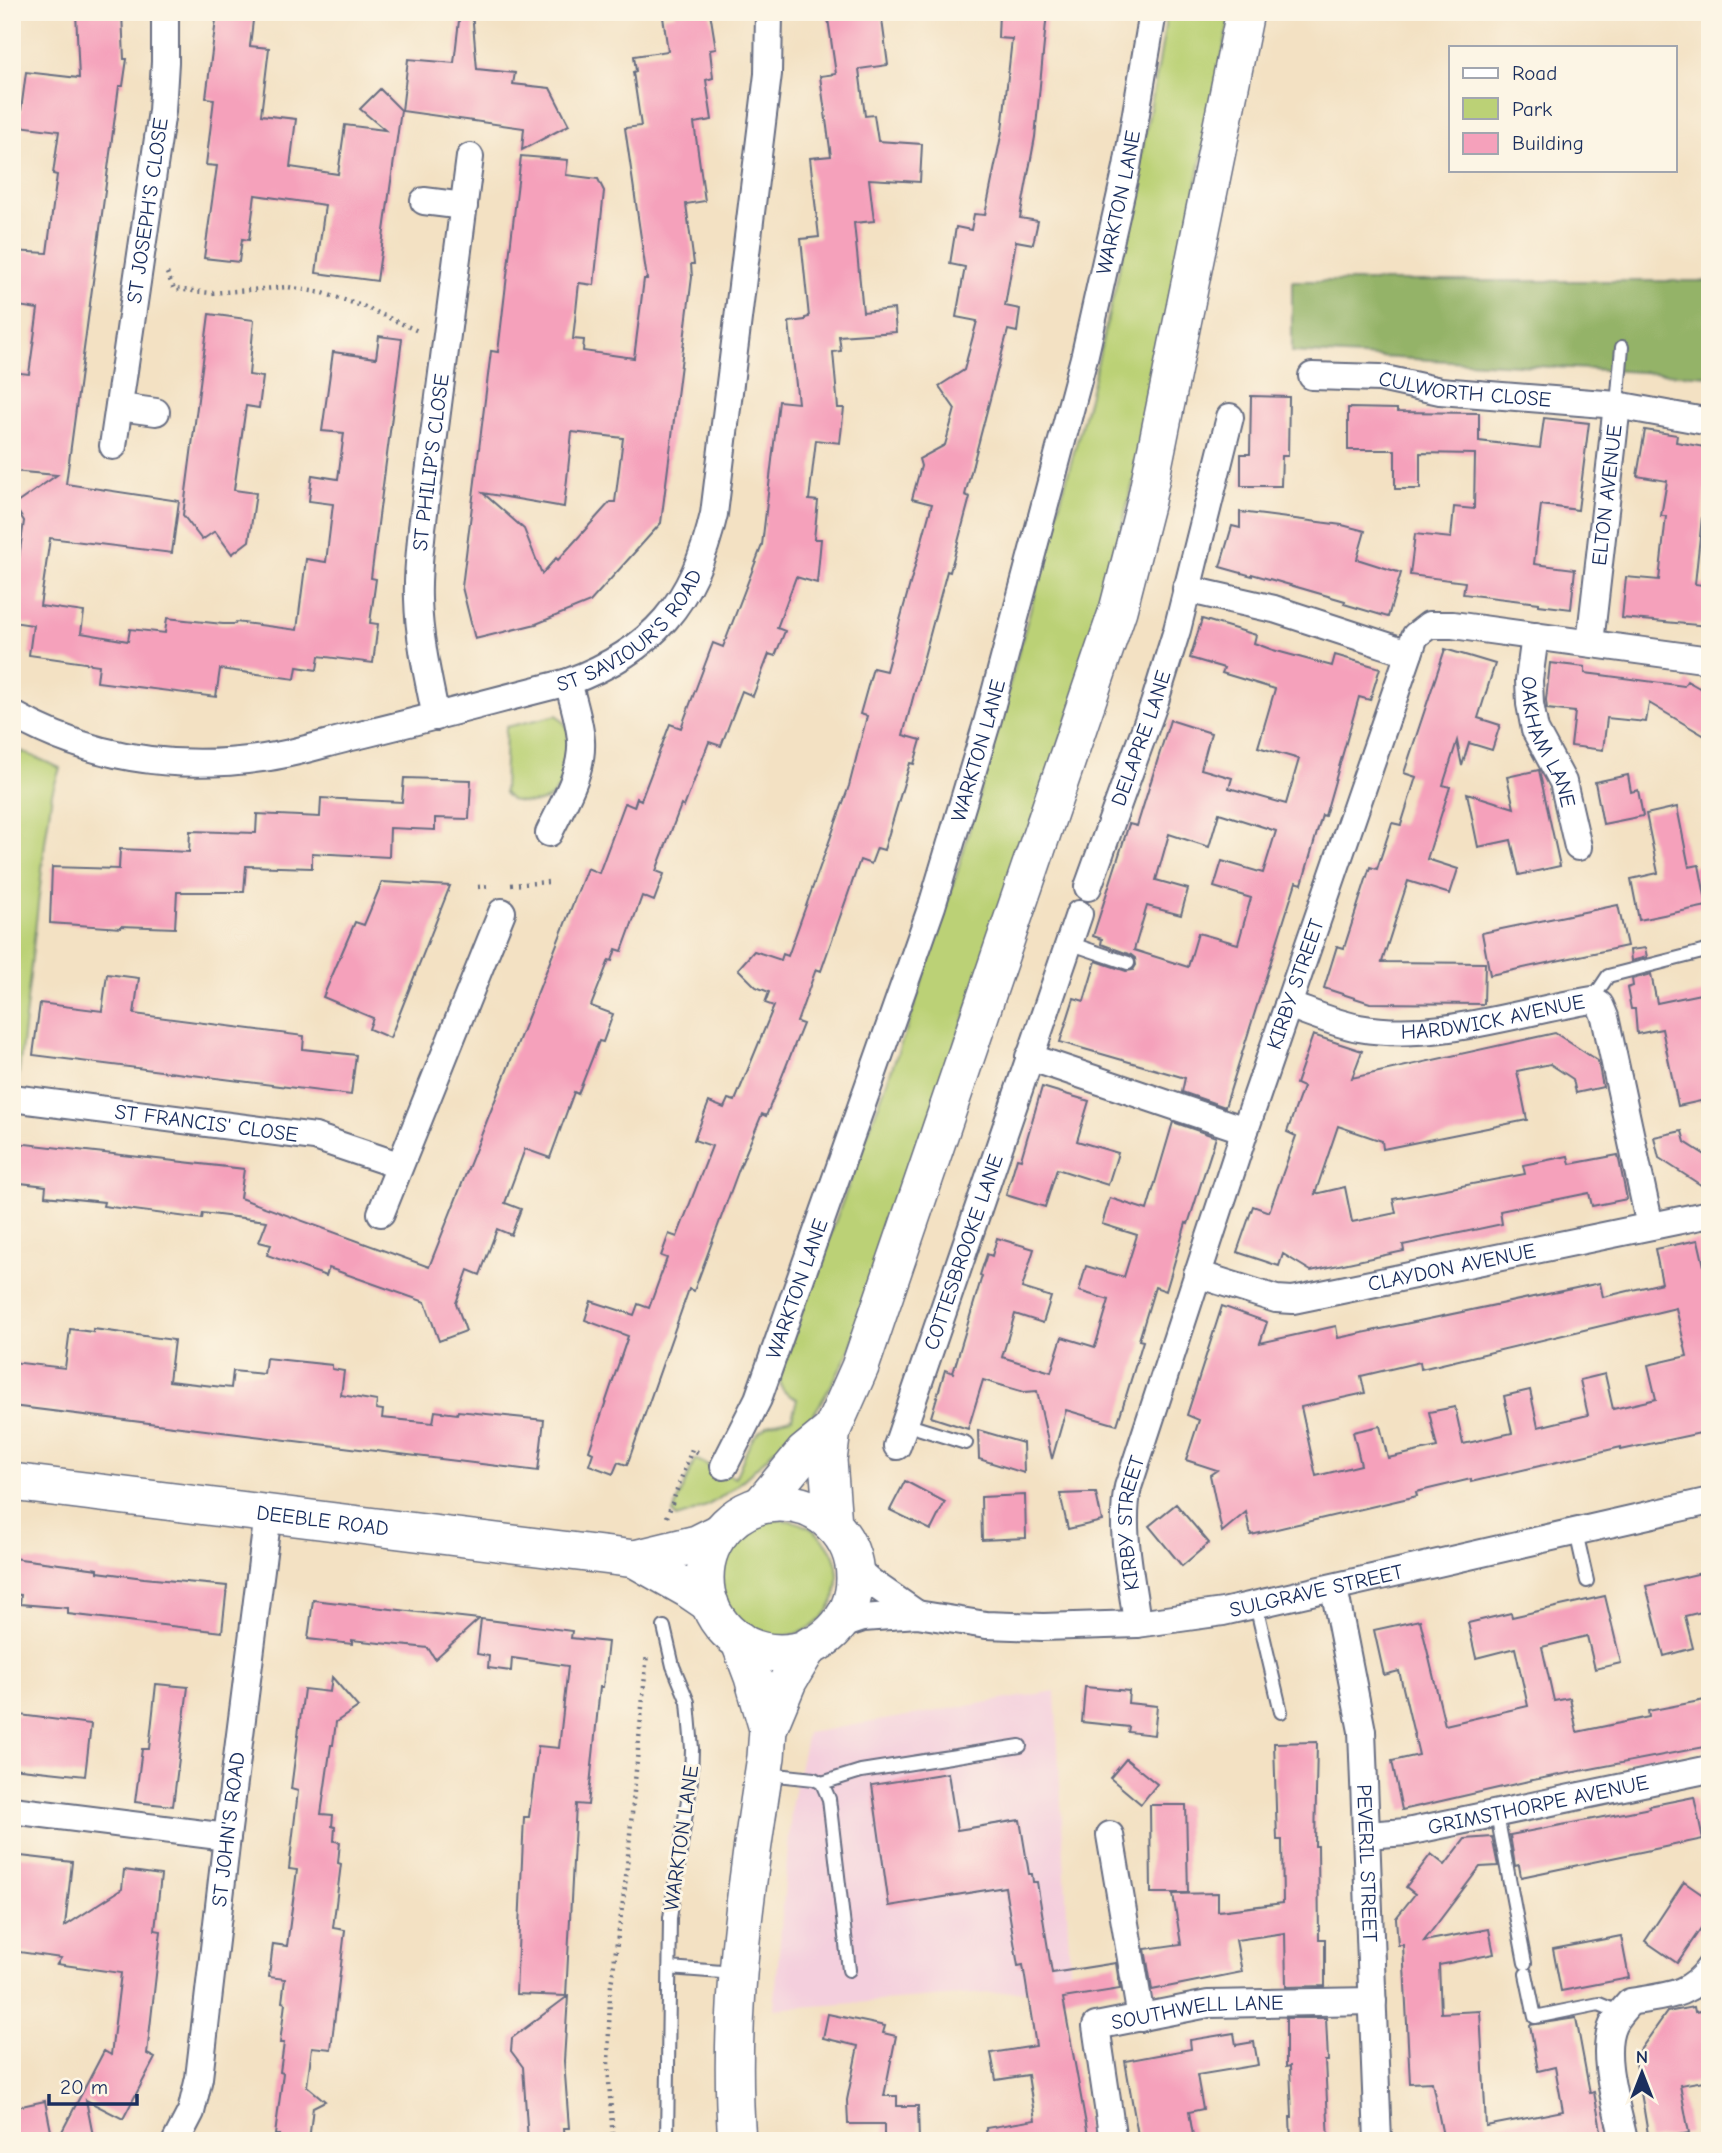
<svg xmlns="http://www.w3.org/2000/svg" width="1722" height="2153" font-family="'Comic Neue',sans-serif">
<style>
.built{fill:#f4cfdd}
.green{fill:#bbd176;stroke:#6b806a;stroke-width:2}
.forest{fill:#94b367;stroke:#587162;stroke-width:2}
.building{fill:#f5a1bb;fill-rule:evenodd}
.lines{fill:none;stroke-linecap:round;stroke-linejoin:round}
.lane-casing{stroke:#676d81;stroke-width:16}
.street-casing{stroke:#676d81;stroke-width:30}
.secondary-casing{stroke:#676d81;stroke-width:40}
.path{stroke:#676d81;stroke-width:4.5;stroke-dasharray:2 5;stroke-linecap:butt}
.lane{stroke:#fff;stroke-width:12}
.street{stroke:#fff;stroke-width:26}
.secondary{stroke:#fff;stroke-width:37}
.labels{text-anchor:middle;dominant-baseline:central;stroke-width:6;stroke-linejoin:round;paint-order:stroke}
.street-label{font-size:21px;fill:#1b2f5e;stroke:#fcf5e5}
</style>
<rect width="100%" height="100%" fill="#fcf5e5"/>
<filter id="ink" filterUnits="userSpaceOnUse"><feTurbulence type="fractalNoise" baseFrequency=".0143" numOctaves="2"/><feDisplacementMap in="SourceGraphic" scale="14" xChannelSelector="R" yChannelSelector="G"/><feConvolveMatrix kernelMatrix="1 2 1 2 8 2 1 2 1" color-interpolation-filters="sRGB"/></filter>
<filter id="wash" filterUnits="userSpaceOnUse"><feTurbulence type="fractalNoise" baseFrequency=".00686" numOctaves="4" result="noise"/><feDisplacementMap in="SourceGraphic" scale="28" xChannelSelector="R" yChannelSelector="G"/><feGaussianBlur stdDeviation="1.57" result="paint"/><feColorMatrix in="noise" values="0 0 0 0 0 0 0 0 0 0 0 0 0 0 0 0 0 1.4 0 .05"/><feComposite in="paint" operator="in"/></filter>
<g filter="url(#wash)">
<rect width="100%" height="100%" fill="#f3e1c3"/>
<path class="built" d="M1055 1691 1071 1987 774 2009 792 1801 807 1733Z"/>
<path class="green" d="M1165 12H1231L1149 421 1084 673 850 1349C832 1389 809 1423 783 1458L774 1450C746 1479 716 1508 676 1518L673 1513 695 1459 735 1478C752 1441 749 1427 792 1418L797 1399C782 1393 780 1388 779 1373L908 1025 960 863 1089 398 1116 284 1158 68 1165 27Z
M557 715C562 720 568 726 570 733 574 750 564 790 548 799 536 805 523 803 511 800L504 793 506 727Z
M21 751 60 768 52 793 45 843 18 1080 12 1079V773Z
M722 1578a58 58 0 1 1 116 0a58 58 0 1 1-116 0Z"/>
<path class="forest" d="M1292 281H1710V376L1292 352Z"/>
<g id="blocks">
<path class="building" d="M76 12H122L124 59H127L123 86H119L66 484 179 501 172 553 50 538 40 606 84 612 81 633 128 641 130 629 165 633 167 618 223 624H235L236 622 297 630 306 559 326 562 333 504 309 501 312 475 338 479 344 433 322 431 333 352 376 358 379 336 402 339 371 578 376 579 370 623 378 624 373 663 319 656 317 670 297 667 295 679 220 669 216 697 97 682 99 665 29 655 33 625 12 622V588H15L24 521 14 505 57 475 12 471V372L29 374 38 309 12 305V251L47 253 57 175 53 174 59 131 19 126 26 72 79 78Z
M217 12H254L250 46 269 48 261 115 296 119 290 167 338 174 345 125 385 130 360 109 380 89 401 110 377 281 316 273 325 205 255 195 249 240 242 239 239 262 204 258 217 166 206 165 214 99 206 98Z
M460 12H472L477 69 515 73 513 84 550 88 569 125 522 150 524 128 402 111 408 59 454 63Z
M674 12H710L716 49 710 50 713 78 706 80 712 120 694 123 705 201 686 204 694 264H691L692 277 661 523 590 602 536 624 475 639 462 587 491 351 498 352 521 156 568 160 566 175 598 179 604 191 594 285 579 283 573 339 584 340 583 351 634 358 644 279H647L625 128 641 126 633 72 636 71 634 56 668 51 663 17 675 15ZM572 432 623 438 615 502H610L558 560 556 558 542 574 524 529 483 493 564 507Z
M827 12H881L888 65 859 69 865 116 874 115 878 141 922 144 920 182 869 179 874 221 854 223 863 312 894 309 896 332 839 336 841 351 833 352 838 408H844L840 443 816 440 809 500 818 501 814 539H821L817 583 796 577 777 628 785 631 775 656 769 654 753 696 742 691 721 746 709 742 684 807 681 805 656 871 664 874 654 901 642 896 622 951 616 949 612 961 609 960 591 1006 613 1014 603 1042 599 1041 578 1094 574 1092 550 1158 525 1149 505 1203 521 1209 511 1235 497 1229 480 1275 468 1270 456 1303 466 1331 439 1341 425 1302 329 1268 326 1276 267 1255 271 1245 259 1242 267 1221 203 1213 202 1219 103 1206 104 1202 45 1196 46 1186 12 1182 17 1143 244 1169 240 1198 429 1267 587 868 599 873 625 803 634 807 637 798 641 800 670 724 681 728 713 643 723 647 762 545 779 401 798 403 789 322 805 320V318L809 317 801 239 819 237 810 158 831 156 820 76 836 74Z
M999 12H1047L1035 137 1020 218 1038 221 1033 244 1016 241 1005 306 1020 309 1017 332 1008 330 965 495 970 497 950 572 947 571 903 735 921 740 914 764 910 763 884 850 877 848 871 864 860 860 821 971 816 969 797 1022 803 1024 766 1116 762 1114 739 1169 694 1291 689 1289 627 1465 618 1462 613 1474 589 1465 593 1453 589 1451 628 1336 585 1320 591 1301 634 1315 638 1304 649 1308 667 1258 661 1256 669 1234 677 1237 712 1146 694 1140 709 1102 724 1108 728 1099 735 1101 774 1006 765 1003 769 992 756 987 738 969 754 951 781 960 783 954 788 956 849 786 867 716 860 714 873 668 886 671 932 504 912 499 921 466 919 459 945 445 955 409 939 386 964 370 977 321 956 317 965 267 950 264 956 227 971 230 974 214 985 215 1002 131 1012 39 998 38Z
M209 314 254 320 249 375 263 377 259 408 246 406 234 490 256 493 249 541 232 554 215 531 202 540 183 515Z
M1251 396 1289 397 1288 456H1282L1281 486H1241V454H1250Z
M1348 408 1397 409V412L1479 413V441L1540 448 1544 418 1589 423 1578 510 1541 505 1534 564 1575 569 1571 609 1539 605V603L1463 594 1465 582 1410 575 1415 534 1451 538 1454 507 1474 509 1475 454 1420 453V489H1395V450H1348Z
M1645 430 1677 435 1676 442 1710 448V489H1705L1695 584 1710 586 1708 626 1622 618 1626 577 1659 580 1666 516H1661L1667 481 1637 476Z
M1240 512 1342 525 1365 531 1357 559 1401 573 1388 617 1344 604 1345 601 1252 574V576L1220 567 1232 526 1240 528Z
M1202 619 1256 635 1254 643 1273 650 1332 666 1335 655 1380 668 1370 700 1359 697 1325 816 1322 815 1302 884 1296 882 1225 1107 1182 1092 1185 1078 1060 1042 1074 998 1084 1001 1096 961 1126 971 1133 970 1136 965 1135 958 1131 955 1101 944 1102 939 1093 936 1129 824 1137 826 1170 720 1211 733 1201 769 1232 778 1229 788 1286 804 1299 759 1258 747 1275 689 1222 673 1224 668 1190 658ZM1219 813 1276 831 1263 873 1222 861 1214 887 1251 898 1238 944 1198 933 1188 967 1134 950 1147 906 1181 915 1188 889 1156 880 1169 834 1209 847Z
M1445 649 1495 664 1478 718 1500 725 1492 750 1469 743 1462 766 1457 741 1443 785 1450 787 1427 859 1458 869 1450 894 1408 881 1382 962 1485 963 1484 1004 1370 1003 1324 988 1337 946 1344 948 1370 867 1377 869 1392 823 1401 825 1416 777 1404 773Z
M1550 663 1585 667V673L1601 675 1684 686 1687 681 1710 694V739L1649 703 1646 722 1607 718 1603 750 1571 746 1575 712 1547 709 1546 700Z
M1539 770 1560 866 1519 875 1511 840 1478 847 1467 793 1514 808 1507 777Z
M1628 775 1631 792 1638 790 1643 816 1603 824 1595 782Z
M404 778 471 780 469 819 435 818V830L390 828 389 857 312 853V868L246 866 244 892H177L175 928 121 926V928L50 923 52 867 119 869 120 849 189 852 190 831 256 833 257 814 320 817 321 798 402 802Z
M1677 807 1689 867 1699 865 1707 906 1639 920 1631 879 1658 873 1646 814Z
M382 882 450 886 390 1038 369 1029 373 1018 323 997 355 922 364 925Z
M1618 905 1627 946 1490 975 1482 933Z
M1645 948 1647 957 1631 961 1630 950Z
M107 974 139 978 134 1014 304 1036 303 1049 356 1055 351 1095 33 1055 40 1003 102 1011Z
M1651 974 1657 1003 1710 992V1099L1678 1106 1662 1029 1637 1034 1635 1009H1631L1627 988 1633 986 1632 979Z
M1555 1033 1598 1061 1603 1087 1576 1093 1573 1079 1550 1064 1517 1071 1527 1120 1383 1149 1382 1141 1338 1126 1315 1194 1345 1187 1352 1222 1396 1213 1393 1199 1525 1174 1523 1165 1568 1156 1570 1164 1618 1155 1627 1199 1592 1206 1589 1193 1500 1211 1502 1224 1403 1245 1404 1251 1311 1271 1283 1254 1279 1266 1237 1252 1253 1206 1269 1212 1296 1136 1287 1132 1303 1087 1296 1084 1313 1035 1362 1051 1352 1078Z
M1042 1087 1089 1101 1077 1141 1118 1153 1108 1185 1057 1169 1045 1207 1006 1195 1017 1158 1021 1159Z
M1173 1122 1216 1137 1188 1224 1186 1223 1166 1291 1155 1287 1139 1340 1143 1341 1117 1425 1066 1410 1052 1459 1037 1391 1024 1392 983 1380 968 1429 931 1417 945 1370 953 1373 982 1276 980 1275 987 1254 992 1256 997 1238 1034 1249 1022 1288 1051 1297 1043 1323 1015 1314 1002 1357 1051 1372 1062 1337 1095 1347 1109 1300 1079 1291 1086 1266 1124 1277 1137 1235 1102 1224 1110 1198 1147 1210Z
M1682 1131 1685 1142 1710 1158V1191L1659 1158 1654 1137Z
M1698 1240 1710 1292V1431L1621 1450V1447L1471 1482V1479L1416 1492 1417 1496 1251 1535 1246 1512 1222 1532 1210 1475 1217 1470 1186 1460 1199 1420 1187 1415 1222 1306 1267 1322 1260 1343 1336 1326 1338 1338 1600 1283 1603 1297 1662 1283 1655 1249ZM1676 1308 1687 1356 1648 1365 1656 1399 1613 1409 1605 1374 1580 1380 1588 1415 1538 1427 1530 1390 1504 1396 1512 1433 1463 1444 1455 1407 1429 1412 1437 1447 1388 1458 1380 1426 1353 1432 1361 1465 1316 1476 1301 1407 1365 1393 1361 1376 1420 1362 1421 1369Z
M70 1329 93 1332V1329L174 1340 169 1381 231 1388 233 1371 264 1374 266 1358 332 1365V1369L344 1371 341 1395 377 1401 376 1409 383 1410 382 1418 433 1423 435 1411 457 1414 458 1411 544 1420 538 1471 12 1406V1362L65 1368Z
M978 1430 1023 1443 1024 1473 979 1459Z
M905 1481 945 1502 931 1530 890 1510Z
M1087 1493H1096L1102 1521 1068 1529 1060 1494Z
M1025 1495 1026 1538 982 1540 981 1497Z
M1176 1504 1209 1543 1182 1566 1149 1526Z
M12 1558 98 1569V1572L144 1578 227 1586 222 1632 68 1614V1608L20 1604 21 1595 12 1594Z
M1710 1571V1610L1685 1616 1693 1648 1664 1656 1646 1586Z
M1605 1596 1621 1663 1595 1669 1587 1636 1542 1647 1554 1701 1570 1698 1577 1732 1649 1717 1648 1711 1710 1699V1746L1533 1780 1402 1810 1392 1761 1419 1755 1399 1671 1384 1675 1374 1630 1420 1620 1445 1725 1528 1706 1515 1648 1476 1658 1468 1623 1511 1613 1512 1617Z
M313 1600 417 1612 479 1619 435 1659 428 1648 352 1640V1644L308 1639Z
M481 1619 572 1631 571 1638 608 1642 603 1687H600L588 1805 576 1804 566 1996 516 1994 524 1817H529L538 1746 559 1748 568 1666 512 1658 511 1671 488 1668 489 1656 477 1654Z
M332 1677 358 1707 336 1722 333 1745H331L321 1814 333 1815 332 1826 335 1827 334 1841 340 1842 338 1863 341 1864 333 1928 345 1930 338 1990 331 2049 312 2047 307 2086 325 2101 313 2107 309 2141H278L279 2135H275L283 2073 280 2072 284 2043H280L285 2003 282 2002 285 1979 269 1977 273 1944 287 1946 297 1870 289 1869 298 1791 291 1789 304 1689 330 1692Z
M156 1684 188 1687 173 1806 135 1802 142 1749H149Z
M1085 1687 1129 1691 1128 1703 1157 1706 1154 1735 1128 1732 1129 1727 1082 1722Z
M12 1714 91 1724 85 1776 12 1768Z
M1317 1742 1315 1846H1318L1319 1939H1325V1986L1286 1987 1285 1933 1236 1940 1242 1972 1152 1990 1145 1949 1181 1944 1173 1894 1218 1893V1911L1283 1903 1282 1840H1277L1274 1743Z
M1126 1759 1157 1784 1141 1804 1110 1778Z
M948 1773 957 1830 1020 1820 1029 1874H1032L1033 1882H1037L1052 1973 1116 1963 1120 1989 1063 1998 1089 2141H987L986 2128 1035 2120 1028 2075 996 2080 991 2053 1036 2046 1023 1965 1018 1966 1005 1887 889 1906 872 1785Z
M1694 1797 1703 1839 1521 1877 1519 1865 1515 1866 1510 1835 1650 1808 1649 1806Z
M1150 1805H1186L1188 1893H1151Z
M1492 1837 1498 1866 1480 1867 1424 1941 1489 1929 1494 1954 1439 1965 1441 2013 1480 2011 1486 2126 1563 2111 1555 2067 1538 2071 1530 2025 1576 2018 1590 2093 1594 2092 1603 2141H1444L1432 2082 1410 2083 1403 1945H1398L1396 1918 1415 1894 1406 1887 1431 1854 1445 1865 1465 1839Z
M12 1855 72 1862 65 1926 122 1889 124 1870 161 1875 155 1930 161 1931 147 2054 155 2058 123 2119 86 2100 94 2141H57L104 2051 111 2055 121 1973 57 1964 61 1958 12 1951Z
M1684 1882 1710 1900V1915L1677 1963 1645 1941Z
M1621 1936 1629 1978 1561 1991 1553 1949Z
M568 1996 564 2061 569 2128H564L565 2141H528L523 2067 511 2051 512 2038Z
M1694 2007 1695 2012 1710 2009V2040L1705 2041 1710 2080 1680 2085 1689 2133 1649 2140 1635 2057 1667 2012Z
M828 2014 885 2026 883 2033 896 2036 884 2096H897V2106H918L919 2141H884V2124H848L847 2100 858 2046 823 2038Z
M1286 2018H1326L1328 2061H1325L1329 2141H1291L1290 2117H1292L1290 2066 1286 2067Z
M1234 2033 1236 2045 1254 2042 1258 2065 1197 2075 1203 2109 1189 2112 1194 2141H1139L1125 2061 1191 2049 1190 2040Z
M45 2101 53 2141H12V2108Z"/>
</g>
</g>
<g filter="url(#ink)">
<use href="#blocks" fill-opacity="0" stroke="#676d81" stroke-width="2"/>
<g class="lines">
<g class="lane-casing">
<path id="lane" d="M1617 405 1622 347
M1069 943 1128 963
M1592 1000 1608 976 1710 950
M905 1424 966 1443
M1576 1532 1587 1581
M1256 1605 1281 1712
M664 1627 673 1666 688 1702 692 1749 691 1780 670 1918 667 2141
M767 1774 814 1779 822 1783 829 1799 849 1970
M822 1783 861 1771 1020 1746
M1497 1815 1525 1963
M669 1968 735 1973
M1526 1974 1535 2017 1599 2004 1621 2013"/>
</g>
<g class="street-casing">
<g id="street">
<path d="M424 201 464 206"/>
<path id="s1" d="M1312 376 1380 378 1440 391 1617 405 1710 422"/>
<path d="M119 407 156 412"/>
<path id="s2" d="M113 446 162 111 165 62V12"/>
<path d="M1186 589 1274 609 1409 653"/>
<path id="s3" d="M1535 636 1529 680 1530 704 1535 730 1563 782 1578 847"/>
<path id="s4" d="M1590 643 1617 405"/>
<path id="s5" d="M12 714C91 759 174 771 263 758 295 754 326 743 356 736 427 719 497 700 568 682 653 651 694 602 714 514L768 74 769 12"/>
<path id="s6" d="M436 717C428 678 419 639 418 599 417 575 420 551 422 528L470 157"/>
<path d="M549 833C562 805 583 773 581 741 580 722 573 701 568 682"/>
<path id="s7" d="M1088 887 1154 704 1177 630 1230 417"/>
<path id="s8" d="M1288 1005C1311 1013 1336 1024 1359 1028 1437 1042 1516 1012 1592 1000L1600 1005 1605 1017 1650 1226"/>
<path d="M1029 1057 1245 1130"/>
<path id="s9" d="M12 1098 315 1137 398 1165"/>
<path d="M381 1213 502 912"/>
<path id="s10" d="M1197 1274 1276 1299 1293 1300 1710 1214"/>
<path id="s11" d="M897 1446 1079 914"/>
<path id="s12" d="M724 1466 758 1399 932 906 987 723 1085 354 1127 167 1153 12"/>
<path d="M854 1567 871 1582 917 1614"/>
<path id="s13" d="M1334 1588 1362 1731 1378 2141"/>
<path id="s14" d="M1137 1624C1132 1579 1119 1531 1128 1487L1245 1130 1415 636 1429 625H1453L1710 660"/>
<path id="s15" d="M836 1627 863 1618 917 1614 986 1625 1043 1627 1137 1624 1223 1612 1710 1501"/>
<path d="M12 1810 227 1837"/>
<path d="M1110 1835 1141 2018"/>
<path id="s16" d="M1366 1835 1407 1832 1710 1769"/>
<path id="s17" d="M176 2141 191 2112 199 2078 227 1837 268 1514"/>
<path id="s18" d="M1113 2141 1096 2026 1208 2004 1373 2001"/>
<path d="M1624 2141C1618 2109 1599 2054 1613 2024 1617 2016 1624 2009 1630 2002 1663 1996 1690 1997 1710 1967"/>
</g>
</g>
<g class="secondary-casing">
<g id="secondary">
<path id="s19" d="M12 1482 635 1559 697 1544 721 1532"/>
<circle cx="780" cy="1578" r="75"/>
<path d="M761 1505 804 1453 832 1430"/>
<path d="M833 1525 828 1460 832 1430 860 1367 1118 610 1146 501 1245 12"/>
<path d="M635 1559 688 1589 710 1604"/>
<path d="M768 1729 788 1681 809 1646"/>
<path d="M737 2141C727 2011 746 1885 766 1757L768 1729 753 1677 739 1640"/>
</g>
</g>
<path class="path" d="M167 273 174 289 211 293 288 287 323 293 365 307 420 332
M511 885 548 882
M478 887 492 886
M667 1517 692 1449 701 1454
M613 2141 608 2066 610 1992 625 1887 647 1654"/>
<use href="#lane" class="lane"/>
<use href="#street" class="street"/>
<use href="#secondary" class="secondary"/>
</g>
</g>
<g class="labels">
<g class="street-label">
<text stroke="none"><textPath href="#s12" startOffset="1326">WARKTON LANE</textPath></text>
<text stroke="none"><textPath href="#s2" startOffset="238">ST JOSEPH'S CLOSE</textPath></text>
<text stroke="none"><textPath href="#s1" startOffset="154">CULWORTH CLOSE</textPath></text>
<text stroke="none"><textPath href="#s6" startOffset="257">ST PHILIP'S CLOSE</textPath></text>
<text stroke="none"><textPath href="#s4" startOffset="149">ELTON AVENUE</textPath></text>
<text stroke="none"><textPath href="#s5" startOffset="656">ST SAVIOUR'S ROAD</textPath></text>
<text stroke="none"><textPath href="#s7" startOffset="158">DELAPRE LANE</textPath></text>
<text stroke="none"><textPath href="#s3" startOffset="110">OAKHAM LANE</textPath></text>
<text stroke="none"><textPath href="#s12" startOffset="760">WARKTON LANE</textPath></text>
<text stroke="none"><textPath href="#s14" startOffset="668">KIRBY STREET</textPath></text>
<text stroke="none"><textPath href="#s8" startOffset="210">HARDWICK AVENUE</textPath></text>
<text stroke="none"><textPath href="#s9" startOffset="196">ST FRANCIS' CLOSE</textPath></text>
<text stroke="none"><textPath href="#s11" startOffset="205">COTTESBROOKE LANE</textPath></text>
<text stroke="none"><textPath href="#s10" startOffset="262">CLAYDON AVENUE</textPath></text>
<text stroke="none"><textPath href="#s12" startOffset="192">WARKTON LANE</textPath></text>
<text stroke="none"><textPath href="#s19" startOffset="313">DEEBLE ROAD</textPath></text>
<text stroke="none"><textPath href="#s14" startOffset="102">KIRBY STREET</textPath></text>
<text stroke="none"><textPath href="#s15" startOffset="486">SULGRAVE STREET</textPath></text>
<text stroke="none"><textPath href="#s16" startOffset="175">GRIMSTHORPE AVENUE</textPath></text>
<text stroke="none"><textPath href="#s17" startOffset="318">ST JOHN'S ROAD</textPath></text>
<text transform="translate(681 1838) rotate(-82)">WARKTON LANE</text>
<text stroke="none"><textPath href="#s13" startOffset="278">PEVERIL STREET</textPath></text>
<text stroke="none"><textPath href="#s18" startOffset="219">SOUTHWELL LANE</textPath></text>
</g>
</g>
<rect width="1722" height="2153" fill="none" stroke="#fcf5e5" stroke-width="42"/>
<rect x="1449" y="46" width="228" height="126" fill="#fcf5e5" stroke="#a2a6af" stroke-width="2"/>
<rect x="1463" y="68" width="35" height="10" fill="#ffffff" stroke="#a2a6af" stroke-width="2"/>
<text x="1512" y="80" font-size="21" fill="#1b2f5e">Road</text>
<rect x="1463" y="98" width="35" height="21" fill="#bbd176" stroke="#a2a6af" stroke-width="2"/>
<text x="1512" y="116" font-size="21" fill="#1b2f5e">Park</text>
<rect x="1463" y="133" width="35" height="21" fill="#f5a1bb" stroke="#a2a6af" stroke-width="2"/>
<text x="1512" y="150" font-size="21" fill="#1b2f5e">Building</text>
<g transform="translate(1642 2073)" stroke="#fcf5e5" stroke-width="5" paint-order="stroke">
<path d="M0-5L12 26L0 18L-12 26Z" fill="#1b2f5e"/>
<text y="-10" font-size="19" font-weight="bold" text-anchor="middle" fill="#1b2f5e">N</text>
</g>
<path d="M49 2094v10h88v-10" fill="none" stroke="#1b2f5e" stroke-width="3.5"/>
<text x="60" y="2094" font-size="21" fill="#1b2f5e" stroke="#fcf5e5" stroke-width="5" paint-order="stroke">20 m</text>
</svg>
